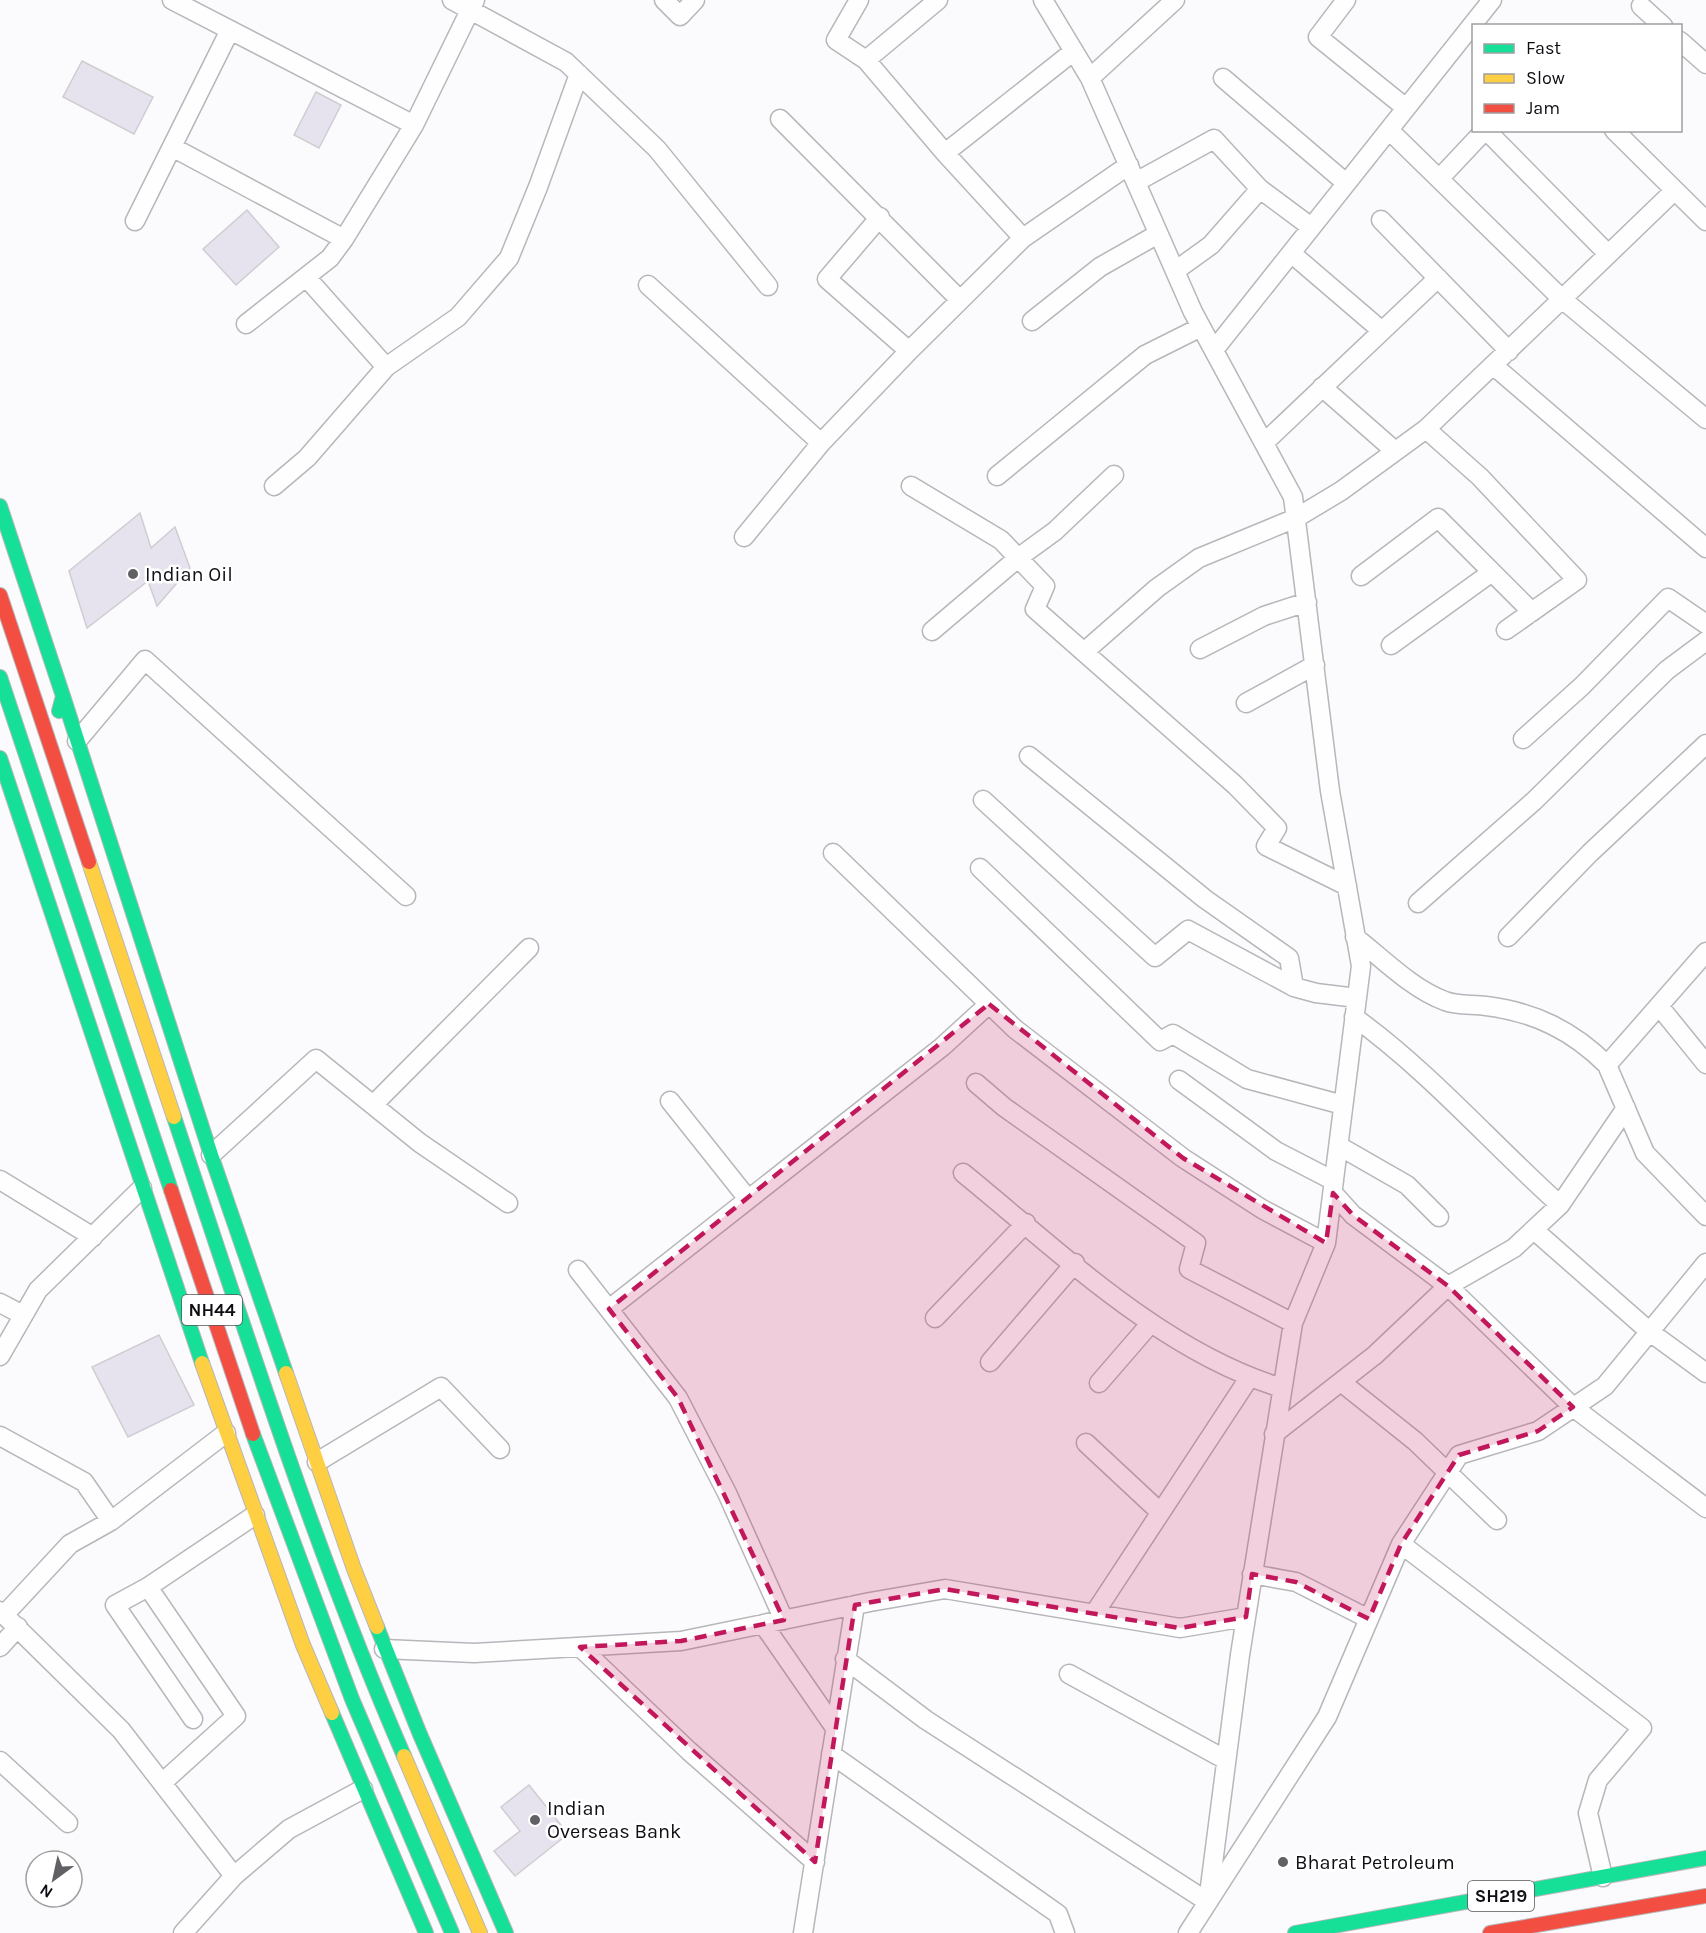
<svg xmlns="http://www.w3.org/2000/svg" width="1706" height="1933" font-family="Karla,sans-serif">
<style>
.building{fill:#e7e3ee;stroke:#cecdd2;stroke-width:1.5}
.lines{fill:none;stroke-linecap:round;stroke-linejoin:round}
.street-casing{stroke:#b7b6ba;stroke-width:21}
.fast-casing{stroke:#b7b6ba;stroke-width:16}
.slow-casing{stroke:#b7b6ba;stroke-width:16}
.jam-casing{stroke:#b7b6ba;stroke-width:16}
.street{stroke:#fefeff;stroke-width:18}
.fast{stroke:#16e098;stroke-width:14}
.slow{stroke:#ffcf43;stroke-width:14}
.jam{stroke:#f24e42;stroke-width:14}
.marked{fill:#c2185b;fill-opacity:0.2;stroke:#c2185b;stroke-width:4.5;stroke-dasharray:12 8;stroke-linejoin:round}
.poi-dot{fill:#616165;stroke:#fff;stroke-width:2}
.labels{text-anchor:middle;dominant-baseline:central;stroke-width:5;stroke-linejoin:round;paint-order:stroke}
.shield{fill:#fff;stroke:#56565a;stroke-width:1.5}
.shield-label{font-size:18px;font-weight:bold;fill:#0e0e14}
.poi-label{font-size:20px;fill:#0e0e14;stroke:#fff;text-anchor:start}
</style>
<rect width="100%" height="100%" fill="#fbfafc"/>
<path class="building" d="M82 61 153 97 134 134 63 97Z
M316 92 341 105 319 148 294 135Z
M247 210 279 247 236 285 203 249Z
M140 513 151 548 175 527 190 568 157 606 148 581 87 628 69 571Z
M159 1335 194 1405 128 1437 92 1367Z
M529 1785 568 1834 515 1876 494 1851 520 1831 501 1807Z"/>
<g class="lines">
<g class="street-casing">
<path id="street" d="M172 0 414 125
M452 0 566 62 657 149 768 286
M664 0 680 16 695 0
M859 0 836 40 866 60
M938 0 866 60 945 153
M1346 0 1318 37 1406 108
M1641 6 1663 26
M1680 41 1706 64
M1090 78 1175 0
M1223 78 1346 183
M780 119 960 300
M1389 130 1562 299 1674 191
M1486 130 1608 254
M1614 130 1706 221
M172 147 344 239
M1439 179 1485 130
M1136 182 1214 139 1260 189 1311 227
M880 217 827 279 909 351
M1381 220 1509 351
M135 221 230 30
M1023 238 945 153 1074 51
M1291 253 1382 331
M1175 271 1211 245 1260 189
M306 277 386 367
M648 285 821 443
M1032 321 1100 267 1158 234
M246 324 330 258 344 239 414 125 475 0
M1214 350 1492 0
M1494 366 1706 548
M1322 387 1395 451
M1426 429 1562 299 1706 419
M1264 443 1438 278
M997 476 1145 355 1201 327
M274 486 307 458 386 367 458 317 509 258 538 187 579 74
M911 486 1001 540 1045 586 1035 609 1235 785 1277 828 1266 846 1347 886
M744 537 821 443 909 351 1023 238 1129 165
M1361 576 1438 518 1532 612
M932 631 1018 558 1055 531 1114 475
M1391 645 1492 572
M1200 649 1264 616 1307 602
M1084 652 1157 588 1199 558 1296 518 1341 491 1426 429 1480 477 1577 580 1506 630
M1246 703 1315 665
M1523 739 1582 686 1668 598 1706 624
M77 741 145 660 406 896
M1029 756 1205 899 1289 958 1294 987
M983 800 1155 957 1188 930 1294 987 1316 993 1357 998
M833 853 1015 1029 1183 1158 1262 1209 1326 1243
M980 868 1160 1041 1173 1034 1247 1079 1343 1105
M1418 903 1534 801 1667 670 1706 641
M1355 937C1382 958 1412 989 1445 1001 1457 1006 1473 1004 1486 1006 1535 1012 1573 1031 1607 1065
M1508 937 1590 853 1706 744
M1706 952 1607 1065 1645 1153 1706 1216
M1659 1006 1706 1064
M1354 1017C1430 1072 1491 1143 1560 1205
M1179 1080 1276 1151 1334 1181
M976 1083 1004 1107 1196 1243 1189 1269 1293 1323
M670 1101 748 1199
M373 1105 529 948
M1339 1146 1407 1185 1439 1217
M211 1155 316 1059 420 1143 508 1203
M963 1173C1059 1251 1162 1352 1282 1388
M0 1180 93 1237
M1333 1193 1353 1215 1448 1286 1573 1407 1706 1508
M1534 1230 1650 1332 1706 1373
M578 1270 678 1398 727 1493 784 1620
M0 1303 23 1315
M609 1309 942 1047 989 1004
M935 1318 1026 1223
M0 1356 38 1290 142 1188
M990 1362 1075 1263
M1341 1382 1415 1441 1497 1520
M1099 1383 1150 1324
M1274 1434 1375 1355 1448 1286 1514 1248 1560 1205 1626 1108
M0 1436 84 1482 111 1521
M1086 1443 1160 1512
M317 1462 441 1387 500 1449
M1401 1544 1642 1728 1598 1780 1588 1813 1603 1877
M1252 1574 1296 1582 1369 1619
M148 1587 236 1716 162 1783
M0 1611 121 1730 234 1876
M1094 1614 1249 1378
M4 1615 70 1544 111 1521 226 1433
M763 1624 835 1728
M0 1647 18 1627
M580 1647 689 1751 815 1862
M384 1649 474 1653 681 1641 870 1602 945 1589 1180 1628 1246 1617
M845 1659 926 1720 1208 1902 1240 1655 1293 1323 1326 1243 1361 966 1330 791 1293 497 1193 312 1090 78 1043 0
M1069 1674 1226 1760
M193 1719 115 1605 148 1587 255 1515
M831 1754 1058 1914 1065 1933
M0 1761 68 1823
M183 1933 234 1876 289 1829 363 1789
M803 1933 855 1605
M1188 1933 1327 1717 1401 1544 1459 1455 1538 1431 1605 1386 1706 1263"/>
</g>
<g class="fast-casing">
<path id="fast" d="M0 506 63 696 59 711
M0 677 171 1190
M63 696 211 1155 286 1373
M0 758 202 1363
M174 1117C246 1332 314 1549 404 1756
M253 1434 352 1699 452 1933
M377 1627 419 1732 506 1933
M332 1713 426 1933
M1295 1933 1706 1858"/>
</g>
<g class="slow-casing">
<path id="slow" d="M89 862 174 1117
M202 1363 303 1645 332 1713
M286 1373 354 1569 377 1627
M404 1756 480 1933"/>
</g>
<g class="jam-casing">
<path id="jam" d="M0 595 89 862
M171 1190 253 1434
M1490 1933 1706 1896"/>
</g>
<use href="#street" class="street"/>
<use href="#fast" class="fast"/>
<use href="#slow" class="slow"/>
<use href="#jam" class="jam"/>
</g>
<path class="marked" d="M989 1004 1183 1158 1326 1243 1333 1193 1353 1215 1448 1286 1573 1407 1538 1431 1459 1455 1401 1544 1369 1619 1296 1582 1252 1574 1246 1617 1180 1628 945 1589 855 1605 815 1862 580 1647 681 1641 784 1620 678 1398 609 1309Z"/>
<g class="poi-dot">
<circle cx="133" cy="574" r="6"/>
<circle cx="535" cy="1820" r="6"/>
<circle cx="1283" cy="1862" r="6"/>
</g>
<g class="labels">
<g class="shield">
<rect x="182" y="1295" width="60" height="30" rx="4.5"/>
<rect x="1468" y="1881" width="66" height="30" rx="4.5"/>
</g>
<g class="shield-label">
<text x="212" y="1310">NH44</text>
<text x="1501" y="1896">SH219</text>
</g>
<g class="poi-label">
<text x="145" y="574">Indian Oil</text>
<text x="547" y="1808">Indian<tspan x="547" dy="23">Overseas Bank</tspan></text>
<text x="1295" y="1862">Bharat Petroleum</text>
</g>
</g>
<rect x="1472" y="24" width="210" height="108" fill="#ffffff" stroke="#9f9fa1" stroke-width="1.5"/>
<rect x="1484" y="44" width="30" height="9" fill="#16e098" stroke="#9f9fa1" stroke-width="1.5"/>
<text x="1526" y="54" font-size="18" fill="#0e0e14">Fast</text>
<rect x="1484" y="74" width="30" height="9" fill="#ffcf43" stroke="#9f9fa1" stroke-width="1.5"/>
<text x="1526" y="84" font-size="18" fill="#0e0e14">Slow</text>
<rect x="1484" y="104" width="30" height="9" fill="#f24e42" stroke="#9f9fa1" stroke-width="1.5"/>
<text x="1526" y="114" font-size="18" fill="#0e0e14">Jam</text>
<g transform="translate(54 1879) rotate(213)"><circle r="28" fill="#ffffff" stroke="#9f9fa1" stroke-width="1.5"/>
<path d="M0-4.5L10 22L0 15L-10 22Z" fill="#616165"/>
<text y="-9" font-size="16" font-weight="bold" text-anchor="middle" fill="#0e0e14">N</text>
</g>
</svg>
